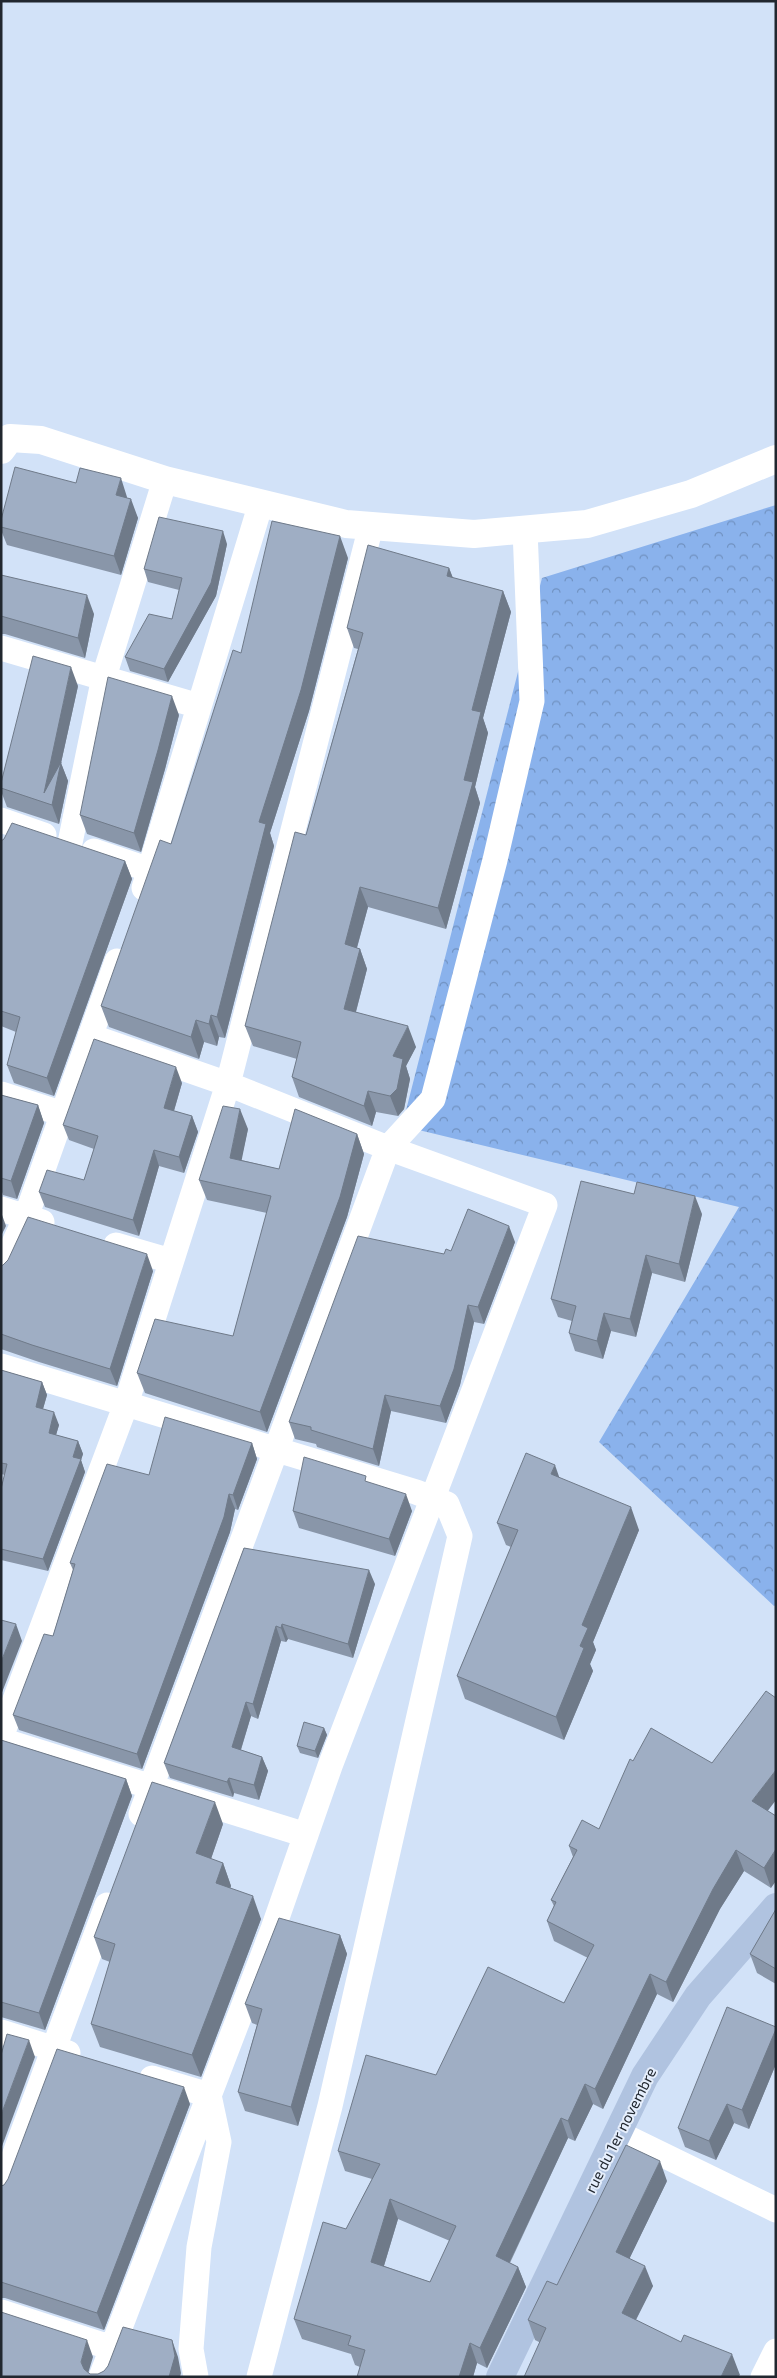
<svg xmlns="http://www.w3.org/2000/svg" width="777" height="2378" font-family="'Exo 2',sans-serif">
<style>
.forest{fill:url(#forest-crowns)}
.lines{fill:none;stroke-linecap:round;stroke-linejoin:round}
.minor{stroke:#fff;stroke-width:25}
.tertiary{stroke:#fff;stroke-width:28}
.secondary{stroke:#b0c3e0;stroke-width:28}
.wall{fill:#8996a9;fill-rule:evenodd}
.shaded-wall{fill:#6f7a89}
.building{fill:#9faec4;stroke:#6f7a89;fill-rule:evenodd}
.labels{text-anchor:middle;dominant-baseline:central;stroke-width:4;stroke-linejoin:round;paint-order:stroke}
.street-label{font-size:15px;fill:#21272f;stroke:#e5eefc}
</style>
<defs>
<pattern id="forest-crowns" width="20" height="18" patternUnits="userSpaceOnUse" patternTransform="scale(1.25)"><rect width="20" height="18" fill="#8ab2ec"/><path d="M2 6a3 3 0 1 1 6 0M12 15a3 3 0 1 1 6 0" fill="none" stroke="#7091c0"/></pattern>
</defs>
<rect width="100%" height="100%" fill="#d2e2f8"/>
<path class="forest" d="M776 505V1605L774 1606 599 1442 739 1207 402 1126 542 578Z"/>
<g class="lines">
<path class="minor" d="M1 648 199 706
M1 820 44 835
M70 843 104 677 165 480
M94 851 150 870
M144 888 261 503
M90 1036 228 1084 388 1148 545 1205 330 1766 273 1929 101 2377
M1 1094 63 1114
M1 1209 42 1222
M116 1245 171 1261
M1 1271 26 1217 117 961
M1 1366 416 1492 447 1504 460 1536 330 2106 259 2377
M1 1737 126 1404 228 1084 371 526
M1 1740 306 1835
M141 1814 388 1148 433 1099 495 860 532 701 525 530
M1 2032 68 2053
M152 2078 209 2095 219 2142 199 2247 191 2349 196 2377
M618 2133 776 2210
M1 2191 107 1905
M1 2312 112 2348
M763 2377 776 2351"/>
<path class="tertiary" d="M1 450 10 438 41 440 165 480 346 524 474 534 587 524 691 494 776 459"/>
<path class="secondary" d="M500 2377 645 2076 698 1996 776 1907"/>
</g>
<path class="wall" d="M127 497V498L138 518 121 575 7 545 1 530V527Z
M227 544 216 596 168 682 130 671 125 657 172 619 179 590 148 582 144 569Z
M348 558 309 711 270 833 274 846 225 1038 219 1037 217 1046 204 1042 199 1059 109 1027 101 1006 171 844 241 653Z
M449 568 453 578 503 591 511 612 483 718 488 733 475 787 480 803 446 929 368 907 357 948 360 949 367 969 356 1012 416 1047 406 1066 410 1079 404 1109 398 1116 376 1112 372 1126 299 1097 292 1077 297 1059 253 1046 245 1026 306 835 358 649 354 648 347 628Z
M1 575 94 614 85 658 5 634H1Z
M78 686 61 763 68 781 59 824 7 807 1 791V788Z
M179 715 165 769 141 852 87 834 80 815Z
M1 841 125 861 132 879 54 1096 14 1083 7 1065 16 1032 1 1026Z
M182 1083 174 1111 192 1116 198 1132 184 1173 159 1166 139 1236 45 1207 39 1192 84 1180 94 1149 69 1140 63 1125Z
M1 1095 38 1105 44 1123 17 1199 3 1195 1 1189Z
M248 1129 241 1160 279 1169 357 1134 364 1154 347 1217 267 1432 145 1393 137 1373 233 1336 267 1213 207 1200 199 1180Z
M702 1214 685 1282 652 1273 636 1337 611 1331 603 1359 575 1351 569 1333 572 1321 558 1317 551 1299Z
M515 1242 484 1324 474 1322 460 1385 446 1423 391 1411 379 1466 317 1447 316 1444 295 1439 289 1422 444 1254 451 1251Z
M1 1266 153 1271 117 1386 39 1362 1 1349Z
M1 1370 42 1382 47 1395 43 1409 59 1425 56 1435 78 1441 83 1454 81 1460 85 1472 48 1571 1 1560V1489L5 1475 1 1474Z
M252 1443 257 1459 238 1510 235 1509 230 1532 142 1769 19 1730 13 1715 53 1636 73 1570 70 1563 149 1475Z
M559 1478 639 1530 593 1642 596 1650 590 1664 593 1671 564 1740 465 1699 457 1676 511 1547 506 1545 497 1523Z
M368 1482 412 1511 395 1556 299 1528 293 1511Z
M244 1548 375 1584 353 1658 288 1639 286 1642 281 1641 258 1719 251 1716 241 1750 262 1757 268 1771 259 1800 234 1793 233 1797 170 1778 164 1763Z
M324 1728 327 1735 318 1758 300 1753 297 1746Z
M1 1740 126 1779 132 1796 45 2030 1 2017Z
M633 1761 768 1811 771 1888 744 1871 720 1909 673 2002 657 1994 603 2109 593 2104 575 2141 568 2138 510 2263 518 2267 526 2287 487 2368 477 2363 473 2377H357L360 2367 355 2365 351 2354 302 2339 294 2319 346 2229 372 2179 345 2171 338 2151 436 2075 564 2003 588 1958 554 1941 547 1921 554 1906 551 1900 573 1857 569 1846 599 1829ZM398 2219 450 2241 430 2282 384 2266Z
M223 1824 211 1859 223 1863 231 1886 230 1888 261 1919 201 2077 100 2047 91 2024 110 1962 102 1959 94 1937Z
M776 1909V1984L757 1973 750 1954Z
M340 1935 347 1954 298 2126 245 2111 238 2092 257 2025 252 2023 245 2004Z
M776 2027V2064L749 2129 734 2123 716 2160 685 2147 678 2128Z
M190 2104 104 2330 5 2298H1V2186Z
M667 2181 629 2259 653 2286 636 2320 740 2375 539 2342 535 2340 528 2320 557 2285Z"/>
<path class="shaded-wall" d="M121 478 127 497 123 514 116 495Z
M131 499 138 518 121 575 114 556Z
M223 531 227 544 216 596 168 682 164 669Z
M340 536 348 558 309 711 270 833 274 846 225 1038 217 1017 259 822Z
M449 568 457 589 447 576Z
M503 591 511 612 483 718 488 733 475 787 480 803 446 929 438 908 472 710Z
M87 595 94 614 85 658 78 638Z
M71 667 78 686 61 763 68 781 59 824 52 805 44 793Z
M172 696 179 715 165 769 141 852 134 833Z
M125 861 132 879 54 1096 47 1078Z
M360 887 368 907 352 965 345 944Z
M360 949 367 969 351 1030 344 1009Z
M211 1015 219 1037 217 1046 209 1024Z
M196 1020 204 1042 199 1059 191 1037Z
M408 1026 416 1047 406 1066 410 1079 404 1109 398 1116 390 1096 393 1056Z
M176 1067 182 1083 170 1124 164 1108Z
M368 1091 376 1112 372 1126 364 1106Z
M38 1105 44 1123 17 1199 11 1181Z
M240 1109 248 1129 238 1178 230 1158Z
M192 1116 198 1132 184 1173 179 1157Z
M357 1134 364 1154 347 1217 267 1432 260 1412Z
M154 1150 159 1166 139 1236 133 1220Z
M695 1196 702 1214 685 1282 679 1264Z
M1 1212 6 1226 1 1236Z
M509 1226 515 1242 484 1324 478 1307Z
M147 1254 153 1271 117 1386 110 1369Z
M646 1255 652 1273 636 1337 630 1319Z
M468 1305 474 1322 460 1385 446 1423 440 1406Z
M604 1313 611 1331 603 1359 597 1341Z
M42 1382 47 1395 40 1419 36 1407Z
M385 1395 391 1411 379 1466 373 1449Z
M54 1412 59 1425 53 1445 49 1433Z
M78 1441 83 1454 81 1460 85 1472 48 1571 43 1559Z
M252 1443 257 1459 238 1510 233 1495Z
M555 1465 563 1488 551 1474Z
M229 1494 235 1509 230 1532 142 1769 137 1754Z
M406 1494 412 1511 395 1556 389 1539Z
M631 1507 639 1530 593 1642 596 1650 590 1664 593 1671 564 1740 556 1717 580 1646 582 1625Z
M369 1570 375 1584 353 1658 348 1644Z
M16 1624 22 1641 1 1695V1662Z
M282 1624 288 1639 286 1642 281 1628Z
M276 1626 281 1641 258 1719 253 1704Z
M246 1702 251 1716 237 1762 232 1747Z
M324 1728 327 1735 318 1758 315 1751Z
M262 1757 268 1771 259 1800 254 1785Z
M776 1770V1800L760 1821 752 1801Z
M229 1778 234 1793 233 1797 227 1782Z
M126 1779 132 1796 45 2030 39 2013Z
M215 1802 223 1824 205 1876 196 1853Z
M776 1849V1881L771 1888 764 1868Z
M736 1850 744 1871 720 1909 673 2002 666 1982 713 1889Z
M223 1863 231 1886 224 1906 216 1883Z
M253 1896 261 1919 201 2077 192 2055Z
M340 1935 347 1954 298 2126 291 2107Z
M650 1974 657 1994 603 2109 595 2089Z
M776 2029V2064L749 2129 742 2110Z
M29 2040 35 2057 1 2149V2115Z
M585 2084 593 2104 575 2141 568 2121Z
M184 2087 190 2104 104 2330 97 2313Z
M727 2104 734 2123 716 2160 709 2141Z
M561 2118 568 2138 503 2276 496 2256Z
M660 2161 667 2181 623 2272 616 2252Z
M390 2199 398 2219 379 2282 371 2262Z
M645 2266 653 2286 629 2333 622 2313Z
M518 2267 526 2287 487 2368 480 2348Z
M87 2340 93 2357 87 2377 81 2362Z
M172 2340 178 2357 181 2373 180 2377H169Z
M470 2343 477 2363 473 2377H459Z
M732 2354 740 2375 738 2377H721Z"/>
<path class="building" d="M15 467 76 483 80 468 121 478 116 495 131 499 114 556 1 527V520Z
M159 517 223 531 211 583 164 669 125 657 149 614 172 619 182 578 144 569Z
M272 521 340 536 301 690 259 822 266 824 217 1017 211 1015 209 1024 196 1020 191 1037 101 1006 160 840 171 844 233 650 241 653Z
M368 545 449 568 447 576 503 591 472 710 481 712 464 780 473 782 438 908 360 887 345 944 360 949 344 1009 408 1026 393 1056 403 1059 397 1089 390 1096 368 1091 364 1106 292 1077 301 1042 245 1026 295 832 306 835 363 633 347 628Z
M1 575 87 595 78 638 1 616Z
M33 656 71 667 44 793 61 762 52 805 1 788V783Z
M108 677 172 696 158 750 134 833 80 815Z
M12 823 125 861 47 1078 7 1065 20 1017 1 1011V841L4 839Z
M94 1039 176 1067 164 1108 192 1116 179 1157 154 1150 133 1220 39 1192 47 1170 84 1180 98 1136 63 1125Z
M1 1095 38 1105 11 1181 1 1178Z
M223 1106 240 1109 230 1158 279 1169 295 1109 357 1134 340 1197 260 1412 137 1373 155 1319 233 1336 271 1196 199 1180Z
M581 1181 634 1194 637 1182 695 1196 679 1264 646 1255 630 1319 604 1313 597 1341 569 1333 576 1306 551 1299Z
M468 1209 509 1226 478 1307 468 1305 454 1369 440 1406 385 1395 373 1449 311 1430V1427L289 1422 358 1236 444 1254 446 1249 451 1251Z
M28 1217 147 1254 110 1369 32 1345 1 1334V1266L3 1265 8 1260Z
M1 1370 42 1382 36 1407 54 1412 49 1433 78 1441 73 1457 81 1459 43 1559 1 1549V1489L7 1464 1 1463Z
M165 1417 252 1443 233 1495 229 1494 224 1517 137 1754 13 1715 44 1634 53 1636 75 1564 70 1563 107 1464 149 1475Z
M526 1453 555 1465 551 1474 631 1507 582 1625 588 1628 580 1646 584 1648 556 1717 457 1676 518 1530 497 1523Z
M304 1457 366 1476 365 1481 406 1494 389 1539 293 1511Z
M244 1548 369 1570 348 1644 282 1624 281 1628 276 1626 253 1704 246 1702 232 1747 262 1757 254 1785 229 1778 227 1782 164 1763Z
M1 1620 16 1624 1 1662Z
M766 1691 776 1698V1770L752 1801 776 1816V1849L764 1868 736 1850 713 1889 666 1982 650 1974 595 2089 585 2084 568 2121 561 2118 496 2256 518 2267 480 2348 470 2343 459 2377H357L365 2350 348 2345 351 2336 294 2319 323 2222 346 2229 380 2164 338 2151 366 2055 436 2075 488 1967 564 2003 594 1945 547 1921 556 1902 551 1900 577 1850 569 1846 582 1820 599 1829 630 1759 633 1761 651 1728 712 1763ZM390 2199 456 2226 430 2282 371 2262Z
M304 1722 324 1728 315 1751 297 1746Z
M1 1740 126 1779 39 2013 1 2002Z
M152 1782 215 1802 196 1853 223 1863 216 1883 253 1896 192 2055 91 2024 115 1944 94 1937Z
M776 1909V1969L750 1954Z
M279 1918 340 1935 291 2107 238 2092 262 2009 245 2004Z
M727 2007 776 2027V2029L742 2110 727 2104 709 2141 678 2128Z
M7 2034 29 2040 1 2115V2055Z
M57 2049 184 2087 97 2313 1 2282V2186L4 2185 8 2179Z
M626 2145 660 2161 616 2252 645 2266 622 2313 681 2342 684 2335 732 2354 721 2377H524L546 2328 528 2320 547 2281 557 2285Z
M1 2312 87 2340 81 2362 84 2369 90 2374H98L104 2371 108 2366 123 2327 172 2340 175 2356 169 2377H1Z"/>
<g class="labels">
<g class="street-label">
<text transform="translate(620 2130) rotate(-63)">rue du 1er novembre</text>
</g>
</g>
<rect width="777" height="2378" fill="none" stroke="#21272f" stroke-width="5"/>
</svg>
